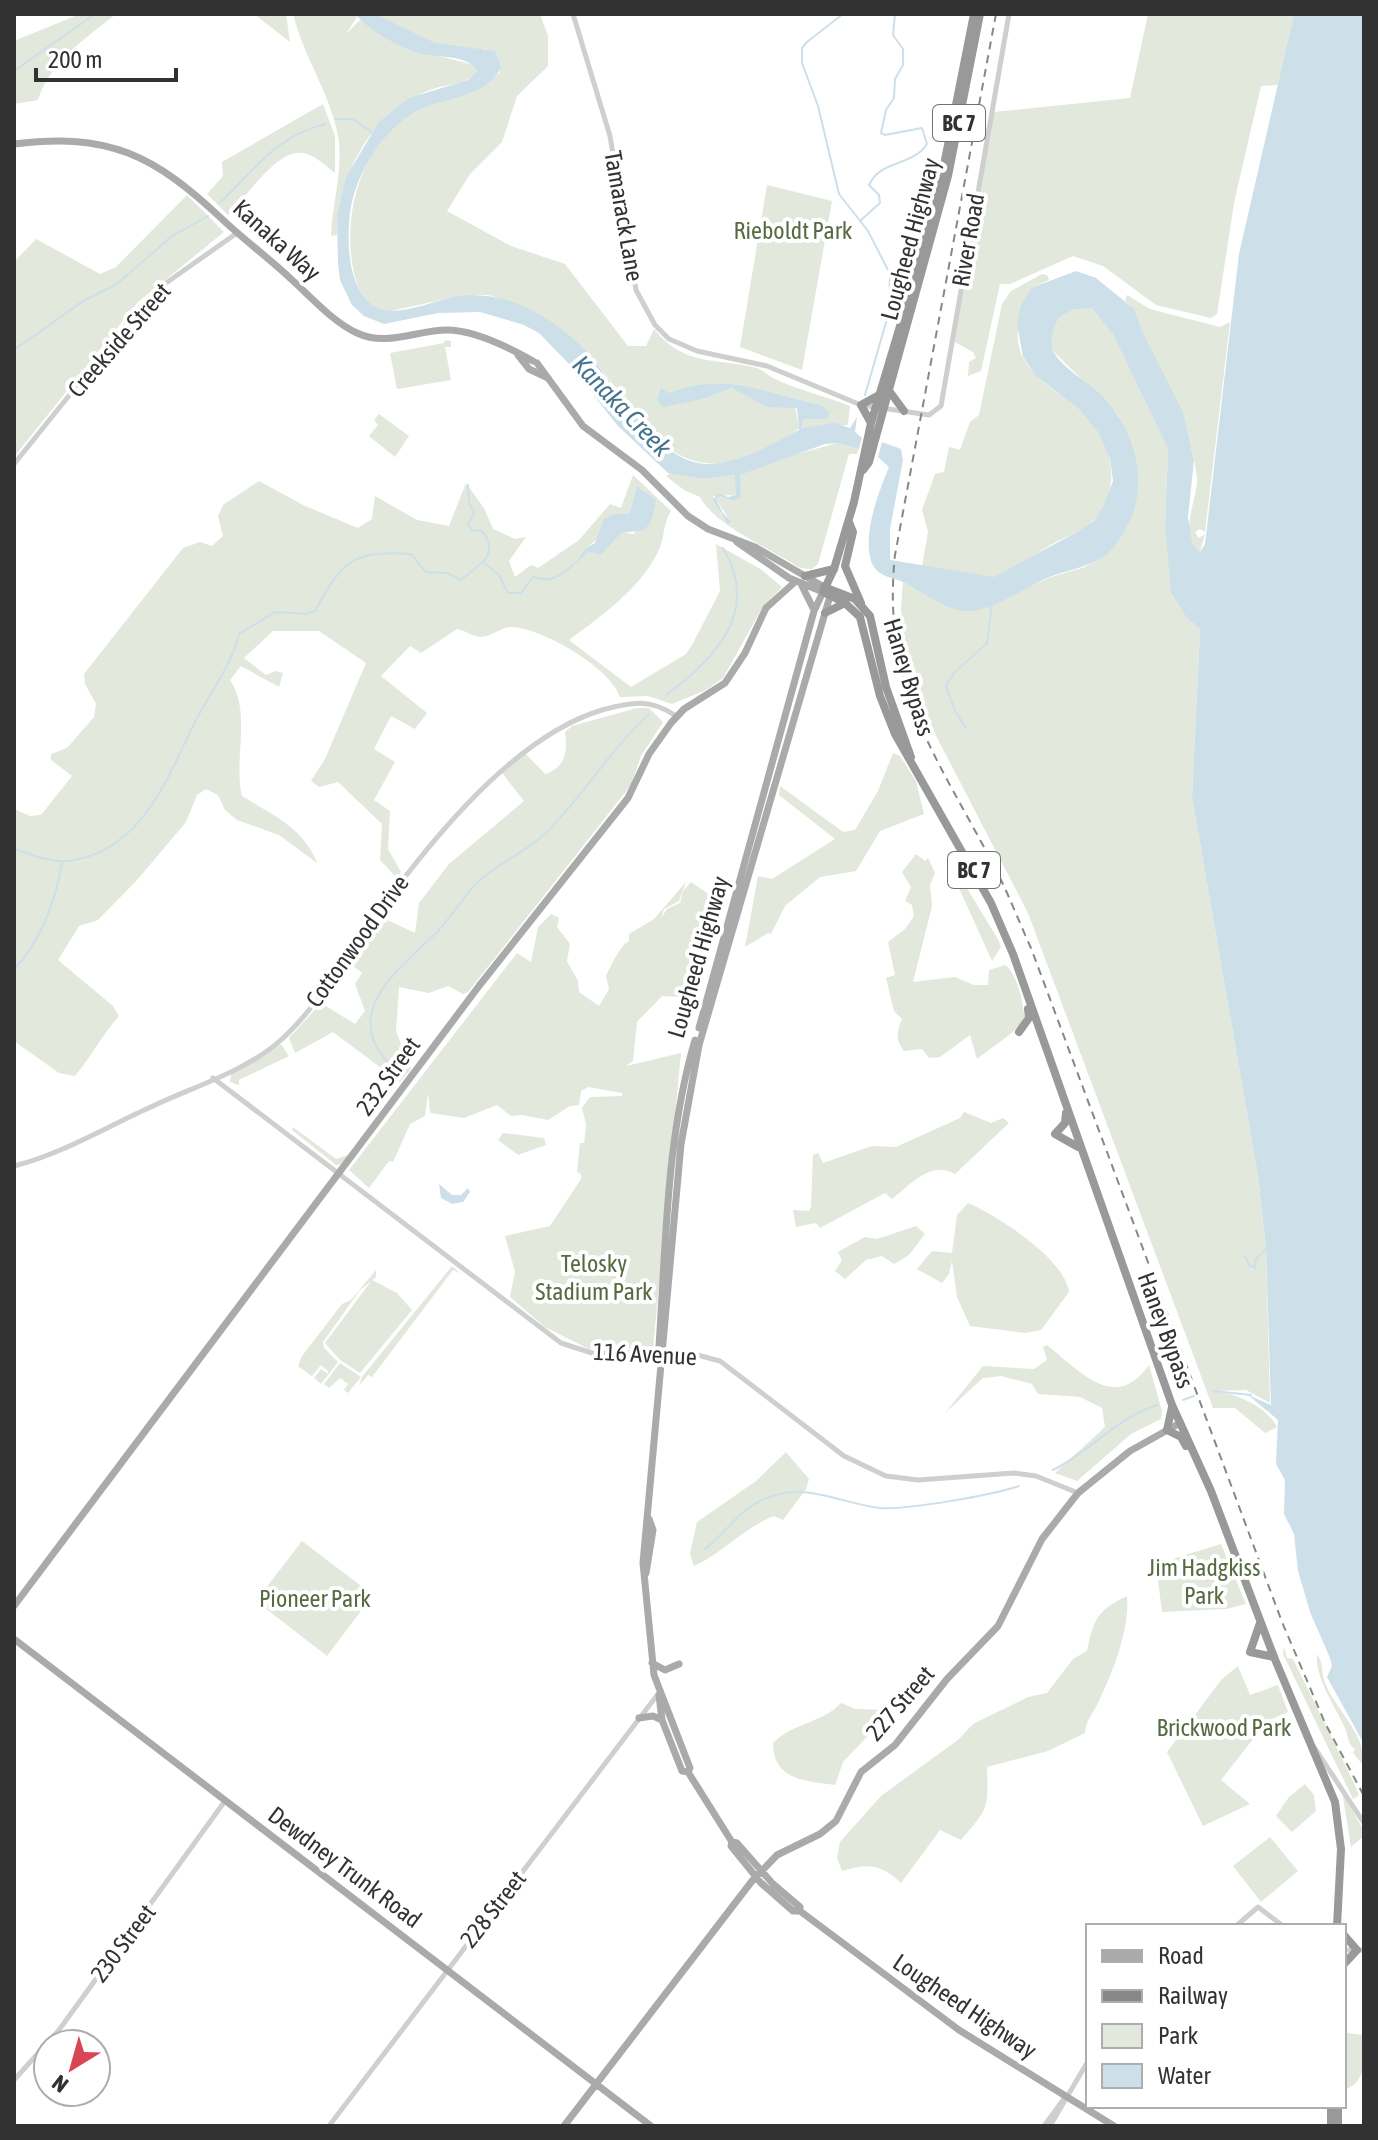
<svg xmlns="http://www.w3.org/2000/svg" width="1378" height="2140" font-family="'Asap Condensed',sans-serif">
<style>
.green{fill:#e2e8dc;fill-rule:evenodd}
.water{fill:#cddfe9}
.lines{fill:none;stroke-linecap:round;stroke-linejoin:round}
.stream{stroke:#cddfe9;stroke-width:2}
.minor{stroke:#cfcfcf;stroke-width:5}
.major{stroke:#aaa;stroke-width:7}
.highway{stroke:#999;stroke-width:8}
.rail{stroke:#878787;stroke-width:2;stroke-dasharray:8 6;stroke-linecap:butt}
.labels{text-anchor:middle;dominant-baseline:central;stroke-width:8;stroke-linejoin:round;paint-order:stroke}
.shield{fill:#fff;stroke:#707070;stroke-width:2}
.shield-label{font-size:22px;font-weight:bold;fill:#323232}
.street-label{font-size:24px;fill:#323232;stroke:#fff}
.park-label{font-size:24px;fill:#576b42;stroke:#fff}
.water-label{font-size:26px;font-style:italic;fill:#45758f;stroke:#fff}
</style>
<rect width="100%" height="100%" fill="#fff"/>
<path class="green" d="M80 14H116C87 37 49 63 38 100L14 104V41Z
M254 14H286L290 42Z
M293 14H355L357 17 346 34 360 20 404 47 474 65 477 71C466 86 449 83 433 89 372 109 338 174 337 235L331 236C332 202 345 165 337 131 328 90 303 55 293 14Z
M375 14H540L548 36V66L517 96 502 142 470 174 447 211 511 246 565 264 628 346H646L654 329C686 368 715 357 757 368 763 370 767 375 773 378 797 390 825 396 850 406L848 425 804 429 800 424 803 419 829 412 822 405C768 394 724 370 669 393L668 404 703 399 732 388 781 407 795 406 799 428C789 439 767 447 752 454 666 493 634 401 586 352 577 343 504 299 492 296 471 290 412 308 389 311 368 309 358 292 354 273 341 216 361 140 417 111 445 97 476 94 500 72L486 49C447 56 407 33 375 14Z
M1148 14H1294L1278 85 1261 86 1234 203 1217 314 1211 318 1156 305 1103 266 1073 256 1010 284H1000L981 371 968 376 969 362 976 358 973 352 953 341 994 112 1130 98Z
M323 104 335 136V173C326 166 315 155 303 153 277 148 246 198 228 215L207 194 223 176 222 162Z
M767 185 832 201 802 370 740 347Z
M187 195 224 232 138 302 14 457V262L36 239 100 274 116 267Z
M1042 274 1047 275 1049 280 1031 288C1022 310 1011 334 1023 358 1036 382 1062 394 1081 411 1112 438 1124 488 1094 520 1085 530 1070 535 1058 541 1037 551 1016 571 994 577 978 581 939 569 922 566L928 532 922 510 935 474 944 472 949 447 960 450 970 422 979 415 1002 304 1011 291Z
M1127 295 1150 309 1220 327 1230 322 1205 532 1200 529 1195 532 1199 538 1205 534 1200 552C1176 541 1199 495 1197 477 1190 424 1168 385 1145 338 1138 324 1138 311 1125 301Z
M1099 303 1168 449 1165 525 1170 549 1187 618 1200 629 1192 797 1258 1176 1266 1249 1270 1403 1246 1390 1211 1391C1233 1392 1266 1405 1277 1427L1265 1433 1235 1408H1213L1028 913 919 703 904 645 901 607 903 582 942 604 970 611 1051 577 1085 567 1108 553 1128 524 1119 416 1054 352 1047 339V309Z
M445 340 451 341V347H445L451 380 397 389 390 353 444 343Z
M379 414 409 436 395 457 369 436 378 425 374 420Z
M837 443 859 449 857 454H849L818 564 812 569 800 568C771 549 714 525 700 497L684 490 666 476 671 473 705 479 734 475 736 495 713 496 721 514 732 524 716 499 719 496 734 501 740 475 776 460Z
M633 475 671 511C662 525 665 539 658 552 639 590 601 616 569 640L631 687 686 654 692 645 720 591 716 544 762 570 782 587 762 608 723 678 706 690 672 704 648 696 620 697C610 667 542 628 511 627 501 627 491 637 481 637 473 637 465 630 457 629L421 653 410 646 381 676 427 713 415 729 391 716 374 749 395 762 374 800 390 811 388 849 401 872 397 878 380 860 382 824 338 782 319 787 311 781 325 759 366 663 319 631H273L244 658 266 675 275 671 283 673 279 687 241 666 230 680C252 712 233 760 242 796 272 815 304 828 317 863L279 835 237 820 225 810 218 795 206 789 197 795 186 822 138 879 98 920 79 926 58 960 113 1006 119 1016C102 1035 91 1057 75 1076L59 1073 14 1041V809L30 816 41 815 72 776 51 760V754L67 748 94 717 96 704 85 684 84 674 183 548 200 542 212 546 223 536 218 516 223 505 259 481 305 506 358 528 372 519 375 496 417 520 449 526 466 483 484 508 493 529 515 539 526 537 509 561 515 577 531 565 538 568 579 540 610 504 621 508ZM637 486 656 499 634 534 621 532 601 554 589 552 575 564 586 548 629 514Z
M637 708H649L663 722 641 756 631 785 468 992 463 994 448 986 429 993 399 987 396 1031 411 1069 400 1082 333 1032 295 1053 289 1038 321 1003 355 1024 365 1011 355 984 362 973 351 964 383 918 415 933 419 903 449 864 524 801 502 773 525 753 545 774C565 768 568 752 565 732L572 726Z
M893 753 900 756 916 781 924 814 880 831 856 871 820 877 785 906 771 934 768 933 745 947 758 876 772 879 835 839 779 795 780 786 843 832 855 830 878 791Z
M916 854 925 861 928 858 935 873 930 885 932 906 913 982 955 977 974 985H988L989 970 1005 965C1018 974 1023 1004 1025 1020 1013 1034 992 1047 977 1059L970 1035 940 1057 929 1058 922 1049 904 1051C895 1040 897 1031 902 1019L894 1011 886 978 895 975 888 942 905 929 914 916 912 905 905 901 911 887 902 872Z
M686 882 679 901 664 909 661 918 667 909 680 903 683 891 691 882 725 905 717 918 699 989 690 985 680 997 662 996 637 1022 633 1061 626 1066 681 1053 653 1349H589L545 1327 510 1297 515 1272 505 1236 550 1226 581 1179V1174L577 1172 580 1143H584L583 1155 586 1124 582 1108 590 1097 622 1096V1093L588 1087 581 1091 579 1105 570 1106 548 1120 522 1115 511 1116 497 1105 464 1118 430 1113 428 1093 425 1116 410 1124 393 1162 389 1161 369 1188 349 1170 517 953 531 962 538 927 551 914 559 918 557 927 570 944 567 961 578 981 579 992 599 1006 609 989 606 976C611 966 619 947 629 941V934L654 919Z
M965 885 999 941 1001 947 992 961 958 886Z
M281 1044 289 1056 239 1080V1085L230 1082 231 1074Z
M964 1112 991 1123 1003 1118 1009 1123 955 1174C931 1160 911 1184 892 1199L885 1193 820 1228 816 1223 796 1227 793 1210 809 1211 811 1207 813 1155 818 1153 823 1163 872 1146 896 1147 960 1118Z
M293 1127 336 1159 348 1155 342 1164 336 1165 292 1130Z
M503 1133 544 1138 546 1145 518 1155 498 1140Z
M968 1203C998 1216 1065 1259 1069 1292L1041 1330 1025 1333 970 1326 957 1297 952 1261 949 1274 942 1283 917 1269 932 1251 952 1253 957 1215Z
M916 1226 925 1234 909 1255 894 1264 882 1256 866 1260 845 1279 835 1271 842 1260 838 1252 865 1237 877 1239Z
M452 1266 461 1274 453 1270 372 1377 368 1375 359 1386 362 1377Z
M376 1270V1277L360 1290 323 1342 324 1348 338 1362 321 1384 314 1378 321 1369 328 1374V1371L321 1365 312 1376 298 1366 302 1356 342 1304 351 1300Z
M372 1280 397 1293 412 1310 360 1373 340 1360 325 1343Z
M1047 1345C1081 1372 1115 1413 1149 1365L1162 1411 1161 1419 1131 1434 1077 1481 1055 1473 1105 1427 1102 1408 1080 1397 1038 1394 1032 1384 1001 1376 983 1378 945 1413 983 1366 1034 1369 1047 1360 1043 1347Z
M340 1363 361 1377 348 1393 344 1390 348 1384 340 1378 329 1388 324 1384Z
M786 1452 809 1479 806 1489 783 1520 774 1516C745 1527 723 1553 694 1566L690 1554 697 1522 756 1481Z
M302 1541 373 1595 327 1656 256 1601Z
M1221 1544 1246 1604 1226 1609 1162 1612 1156 1564Z
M1127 1596C1130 1630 1112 1674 1097 1705 1091 1716 1086 1721 1085 1733L1048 1751 987 1767C988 1810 989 1807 961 1840L940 1830 901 1883C881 1864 869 1863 842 1871L837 1858 840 1842 881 1796 959 1739 973 1724 1028 1697 1047 1693 1073 1659 1087 1651C1094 1618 1097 1611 1127 1596Z
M1284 1647 1287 1658 1293 1659 1297 1667 1353 1781 1359 1795 1353 1799 1283 1654Z
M1317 1654C1324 1664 1321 1673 1325 1683 1336 1710 1367 1735 1363 1765L1353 1753 1355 1749C1346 1743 1349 1736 1345 1728 1335 1706 1315 1679 1317 1654Z
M1238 1666 1250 1695 1278 1685 1288 1712 1267 1721 1221 1780 1250 1804 1203 1826 1167 1752 1222 1679Z
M841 1703 856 1709 886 1710 882 1721 843 1762 835 1785C807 1781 773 1781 773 1743 794 1722 821 1724 841 1703Z
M1305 1784 1314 1795 1316 1811 1292 1832 1276 1816 1289 1797Z
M1342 1791 1364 1831V1836L1351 1847Z
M1270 1837 1298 1871 1261 1902 1233 1866Z
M1346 2033 1364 2035C1364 2054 1368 2080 1347 2089Z"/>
<path class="water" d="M355 14H375L435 43 495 51 501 66C491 96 443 98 419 110 384 127 355 174 350 213 347 240 347 285 371 304 394 323 442 295 470 295 487 295 502 298 518 304 543 314 568 332 587 352 617 386 657 464 708 464 741 463 770 445 799 430L797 408 767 407 732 388 703 399 663 407 657 400 661 388 669 393C725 370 767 394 822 405L829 412 827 419H803L802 428 835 423 850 428 857 417 855 432 862 438 859 449 837 443 825 444 740 475 741 497 734 501 719 496 716 499 723 513 732 522 728 524 713 500 718 493 728 497 736 495 734 475 705 479 668 473 617 425 569 364 539 333 524 325 480 312 438 313 384 324 364 316 352 305 340 280 338 263 337 216 346 177 379 122 409 98 468 80 477 71C469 54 435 58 419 53 398 47 369 30 355 14Z
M1294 14H1364V1744L1327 1677 1332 1666 1330 1658 1310 1612 1298 1571 1294 1534 1284 1514 1285 1480 1276 1464 1278 1420 1248 1395 1271 1405 1266 1249 1258 1176 1192 797 1200 629 1187 618 1171 592 1165 525 1168 449 1113 334 1092 308 1074 309 1058 318C1054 329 1048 341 1054 353 1064 369 1086 381 1099 393 1134 426 1151 483 1127 526 1122 535 1114 549 1106 555 1088 567 1069 570 1049 577 1025 587 998 608 971 611 949 613 924 593 905 583 892 576 877 578 871 561 863 532 878 494 889 467L878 457 882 442 901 449 903 460 890 529V560L994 577 1077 532 1094 521 1104 505 1113 481 1110 459 1099 433 1081 411 1035 375 1023 357 1017 324 1021 306 1031 288 1076 271 1096 278 1134 309 1143 333 1183 412 1194 460 1188 517 1192 543 1200 552 1205 544 1239 254Z
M637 486 656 499 652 519 645 530 621 533 601 555 589 552 573 566 586 548 595 543 604 519 615 514H629Z
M439 1184 452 1195H461L468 1188 470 1192 463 1202 452 1204 441 1198Z"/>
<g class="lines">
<path class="stream" d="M843 14 807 42 802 48V63L818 106 839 194 868 231 890 274 889 312 865 395
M14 71 95 14
M335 119H353L373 133
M221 202C253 171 278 134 326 124
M861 220 880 203 879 195 869 185C881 159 912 167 927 144L922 128 885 135 881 133 886 110 894 98 895 79 903 65V49L893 35 895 14
M14 350 83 301 117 284 172 236 208 216
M468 485 469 503 474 512 468 525 472 531 481 530C490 539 492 552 484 561
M666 695C716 658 761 611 723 548
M966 728 955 711 946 686 954 673 987 643 992 604
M14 849C30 854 51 863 68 861 142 852 167 778 195 722 210 692 231 667 239 634L275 612 305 614 315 611C342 562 351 550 411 554L426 572 447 573 461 580 483 562 499 575 508 593H521L533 577C551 583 561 576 574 564
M14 969C41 942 56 899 62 862
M397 1071C336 1018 393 974 434 935 451 919 461 898 477 883 498 863 525 853 546 833 583 796 610 750 649 714
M1245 1256 1249 1265 1255 1268 1256 1259 1266 1249
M1214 1391 1251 1395
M1183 1400 1194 1396
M1053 1470C1090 1452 1118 1416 1158 1405
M705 1549C724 1535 739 1511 760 1501 803 1479 841 1504 880 1508 908 1510 992 1495 1019 1486"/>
<path class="minor" d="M573 14 610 136 636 290 655 325 669 339 697 351 767 366 861 405 929 415 941 406 1009 14
M14 464 142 305 166 283 237 233
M213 1078 561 1343 592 1353 686 1352 720 1361 844 1456 886 1476 918 1480 1014 1473 1036 1476 1078 1493
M14 1166C62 1154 108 1126 153 1106 195 1086 247 1071 282 1039 314 1010 338 969 363 934 418 856 508 738 602 710 632 702 650 698 676 716
M1314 1747 1364 1823
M1236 1926 1258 1907 1283 1926
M1344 1950H1364
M14 2080 59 2030 225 1801
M329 2126 658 1694
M1044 2126 1066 2096
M1050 2126 1088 2061"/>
<path class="major" d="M14 144C109 132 154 155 222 219 244 240 269 258 291 279 311 297 333 322 357 333 387 347 417 330 447 330 474 330 510 348 533 361
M518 355 529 369 548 378
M537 363 583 426 642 470 688 516 708 529 755 547 824 587
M802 586 814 610
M699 1028 814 611 823 592 789 578 737 542
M661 1353 659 1346C666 1244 666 1139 695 1040
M646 1573 653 1530 649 1519
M14 1606 479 986 628 798 649 754 671 723 684 709 725 683 745 653 766 608 796 581
M14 1639 651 2126
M652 1663 665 1670 679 1664
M659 1695 662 1720 682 1771 688 1772 732 1842 731 1846 761 1883 793 1911H800L959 2030 1114 2126
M639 1718 653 1716 662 1720
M688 1772 690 1768 654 1675 643 1563 681 1144 699 1045 830 596
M732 1842 737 1843 773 1884 800 1907V1911
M564 2126 752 1881 777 1855 820 1834 836 1821 861 1772 895 1745 947 1679 998 1626 1042 1539 1078 1493 1130 1451 1180 1423"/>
<path class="highway" d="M974 14 942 175 919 263 871 423 854 502 834 569 823 592 845 603 860 617 880 696 895 734 991 903 1013 954 1172 1405 1211 1491 1274 1657 1335 1802 1341 1849 1337 1926
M890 392 904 411
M871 423 861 405 879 395
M863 470 869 462 948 176 980 14
M849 522 853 532 845 566 861 603
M805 576 834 569
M824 587 855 599 870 616 886 687 911 757
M825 613 845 603
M1019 1032 1029 1018 1028 1009
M1066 1113 1065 1123 1055 1134 1078 1147
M1172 1407 1167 1430 1181 1437 1186 1446
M1260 1623 1250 1652 1274 1657
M1344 1935 1357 1950 1344 1964
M1331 2126V2106
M1338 2126V2106"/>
<path class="rail" d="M996 14 895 555C881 690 938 757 996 870 1009 895 1019 922 1031 948L1282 1622 1325 1723 1364 1796"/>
</g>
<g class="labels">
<g class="shield">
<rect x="933" y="105" width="52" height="36" rx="6"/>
<rect x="948" y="852" width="52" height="36" rx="6"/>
</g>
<g class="shield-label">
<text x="959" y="123">BC 7</text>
<text x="974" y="870">BC 7</text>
</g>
<g class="street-label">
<text transform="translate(624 216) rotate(80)">Tamarack Lane</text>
<text transform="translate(910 239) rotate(-75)">Lougheed Highway</text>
<text transform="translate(277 240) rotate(42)">Kanaka Way</text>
<text transform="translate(968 240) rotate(-80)">River Road</text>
<text transform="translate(119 340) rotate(-49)">Creekside Street</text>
<text transform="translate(909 677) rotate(73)">Haney Bypass</text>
<text transform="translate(357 941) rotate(-54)">Cottonwood Drive</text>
<text transform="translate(698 957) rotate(-74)">Lougheed Highway</text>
<text transform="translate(388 1076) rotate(-54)">232 Street</text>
<text transform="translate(1166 1330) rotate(70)">Haney Bypass</text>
<text transform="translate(645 1354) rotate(3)">116 Avenue</text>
<text transform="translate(900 1703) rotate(-49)">227 Street</text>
<text transform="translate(345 1867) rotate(37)">Dewdney Trunk Road</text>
<text transform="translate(493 1909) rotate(-52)">228 Street</text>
<text transform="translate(123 1943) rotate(-53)">230 Street</text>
<text transform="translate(965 2006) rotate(34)">Lougheed Highway</text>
</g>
<g class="park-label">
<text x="793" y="230">Rieboldt Park</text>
<text x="594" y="1263">Telosky<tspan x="594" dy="28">Stadium Park</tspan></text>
<text x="1204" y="1567">Jim Hadgkiss<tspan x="1204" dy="28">Park</tspan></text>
<text x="315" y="1598">Pioneer Park</text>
<text x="1224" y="1727">Brickwood Park</text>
</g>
<g class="water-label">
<text transform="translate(622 406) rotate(46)">Kanaka Creek</text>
</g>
</g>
<rect width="1378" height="2140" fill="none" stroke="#323232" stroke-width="32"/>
<rect x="1086" y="1924" width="260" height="184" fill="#ffffff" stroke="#adadad" stroke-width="2"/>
<rect x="1102" y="1950" width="40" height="12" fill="#aaaaaa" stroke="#adadad" stroke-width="2"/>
<text x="1158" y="1964" font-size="24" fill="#323232">Road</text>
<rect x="1102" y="1990" width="40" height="12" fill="#878787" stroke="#adadad" stroke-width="2"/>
<text x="1158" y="2004" font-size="24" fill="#323232">Railway</text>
<rect x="1102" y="2024" width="40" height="24" fill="#e2e8dc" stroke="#adadad" stroke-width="2"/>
<text x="1158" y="2044" font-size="24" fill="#323232">Park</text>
<rect x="1102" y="2064" width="40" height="24" fill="#cddfe9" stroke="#adadad" stroke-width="2"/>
<text x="1158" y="2084" font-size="24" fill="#323232">Water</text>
<g transform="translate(72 2068) rotate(217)"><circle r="38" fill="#ffffff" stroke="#adadad" stroke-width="2"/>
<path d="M0-6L14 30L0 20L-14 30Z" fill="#d84555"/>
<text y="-12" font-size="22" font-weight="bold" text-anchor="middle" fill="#323232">N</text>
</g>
<path d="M36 68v12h140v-12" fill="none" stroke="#323232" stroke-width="4"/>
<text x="48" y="68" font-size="24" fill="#323232" stroke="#ffffff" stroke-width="6" paint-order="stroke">200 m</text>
</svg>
